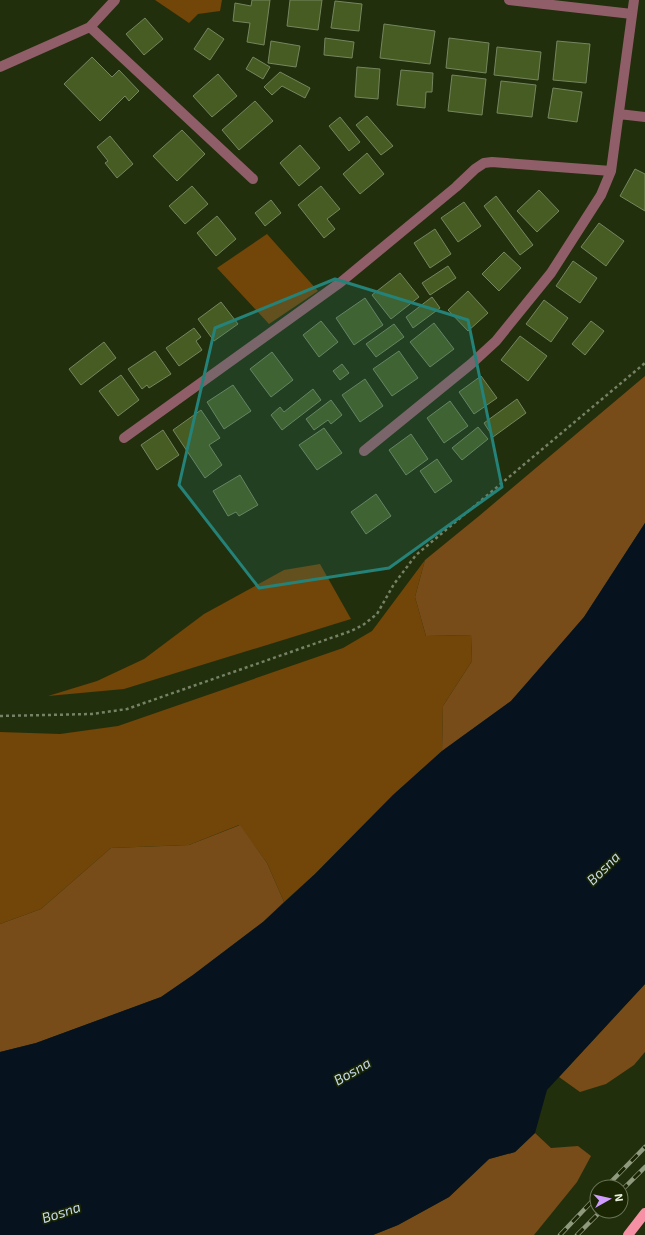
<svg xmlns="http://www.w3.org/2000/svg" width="645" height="1235" font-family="'Exo 2',sans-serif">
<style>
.green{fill:#724508}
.forest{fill:#774c18}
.water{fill:#06121d}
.building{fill:#465c22;stroke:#758660}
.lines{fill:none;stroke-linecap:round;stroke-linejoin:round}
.path{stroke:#768165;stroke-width:2.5;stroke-dasharray:3 3;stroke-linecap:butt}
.minor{stroke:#905e68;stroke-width:10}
.major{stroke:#f590a5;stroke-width:10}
.rail-casing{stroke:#8e997e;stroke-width:4.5}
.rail{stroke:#192503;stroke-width:3;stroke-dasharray:9;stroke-linecap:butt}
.marked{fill:#258279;fill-opacity:0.2;stroke:#258279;stroke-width:3;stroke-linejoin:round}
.labels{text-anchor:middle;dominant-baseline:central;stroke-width:3.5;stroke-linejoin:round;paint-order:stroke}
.water-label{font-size:14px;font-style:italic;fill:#c5d9ed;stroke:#192503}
</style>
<rect width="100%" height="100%" fill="#222f0c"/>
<path class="green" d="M155 0H222L220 11 198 14 189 23Z
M267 234 318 291 269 324 217 268Z
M425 560 415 597 426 636 471 635 472 661 443 706 442 751 393 795 315 874 284 902 267 863 239 825 189 845 111 848 41 909 0 924V732L60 734 118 726 343 648 372 631Z
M320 564 351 619 124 689 48 696 97 681 144 659 204 614 284 570Z"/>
<path class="forest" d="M645 376V523L584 617 537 672 511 701 442 751 443 706 472 661 471 635 426 636 415 597 425 560 479 516Z
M240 825 267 863 284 902 263 922 193 975 161 997 36 1043 0 1052V924L41 909 111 848 189 845Z
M645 984V1052L634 1065 606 1084 580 1092 559 1077Z
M535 1133 551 1148 578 1146 591 1156 577 1182 534 1235H373L398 1225 449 1197 489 1159 515 1152Z"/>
<path class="water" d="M645 523V984L547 1090 535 1133 515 1152 489 1159 449 1197 398 1225 373 1235H0V1052L36 1043 161 997 193 975 263 922 315 874 393 795 442 751 511 701 584 617Z"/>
<path class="building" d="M252 0H270L264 45 247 42 250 23 233 21 235 3 251 6Z
M290 0H322L318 30 287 26Z
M335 1 362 4 359 31 331 28Z
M145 18 163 39 144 55 126 34Z
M384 24 435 31 430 64 380 58Z
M208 28 224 39 210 60 194 49Z
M325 38 354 42 352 58 324 55Z
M449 38 489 43 486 73 446 68Z
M271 41 300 46 296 67 268 63Z
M557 41 590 44 586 83 553 80Z
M497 47 541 52 538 80 494 75Z
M92 57 112 77 119 70 139 91 129 101 125 96 100 121 64 84Z
M253 57 270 67 263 79 246 69Z
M357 67 380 69 378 99 355 97Z
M401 70 433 73 432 92H426L425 108 397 105Z
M280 72 310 88 305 98 282 86 272 95 264 87Z
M218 74 237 96 212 117 193 96Z
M452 75 486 79 482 115 448 111Z
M501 81 536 85 532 117 497 113Z
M553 88 582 92 577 122 548 118Z
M255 101 273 121 239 150 222 130Z
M367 116 393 146 381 155 356 125Z
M340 117 360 142 349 151 329 126Z
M182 130 205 154 177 181 153 156Z
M110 136 133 164 117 178 105 163 108 161 97 147Z
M300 145 320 168 299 186 280 163Z
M367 153 384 174 360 194 343 174Z
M635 169 645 174V211L620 196Z
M192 186 208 204 185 224 169 206Z
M321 186 340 209 327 219 335 229 324 238 298 205Z
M539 190 559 211 537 232 517 211Z
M496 196 533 245 520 255 484 206Z
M271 200 281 213 265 226 255 213Z
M464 202 481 226 458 242 441 218Z
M217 216 236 239 216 256 197 233Z
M599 223 624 241 606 266 581 247Z
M435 229 451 254 430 268 414 243Z
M504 252 521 268 499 291 482 274Z
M573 261 597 278 580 303 556 286Z
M448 266 456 278 430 295 422 283Z
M400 273 419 297 391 319 372 295Z
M468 291 488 313 468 331 448 310Z
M432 297 440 308 413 328 406 317Z
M365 298 383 325 354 345 336 318Z
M544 300 568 318 551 342 526 324Z
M221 302 238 324 214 341 198 319Z
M321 321 338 342 319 357 303 335Z
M591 321 604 331 585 355 572 344Z
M434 323 454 349 430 367 410 342Z
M394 324 404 337 376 357 366 344Z
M194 328 201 337 196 341 202 350 179 366 166 348Z
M520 336 547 356 528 381 501 360Z
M104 342 116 358 81 385 69 369Z
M155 351 171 374 149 388 147 385 142 389 128 369Z
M399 351 418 378 392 396 373 369Z
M272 352 293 380 271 397 250 369Z
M342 364 349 373 340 380 333 371Z
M121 375 139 400 118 416 99 391Z
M481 376 497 398 474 414 459 392Z
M365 379 383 406 360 422 342 395Z
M233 385 251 411 224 429 207 402Z
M313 389 321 400 282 430 271 415 280 407 284 412Z
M517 399 526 413 493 437 484 423Z
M331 400 342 415 331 424 328 420 314 430 306 419Z
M450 401 468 426 444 443 427 418Z
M201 410 220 438 209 445 222 465 205 478 173 430Z
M478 427 488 439 462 460 452 448Z
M324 428 342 453 317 470 299 445Z
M163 430 179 455 157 470 141 445Z
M411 434 428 459 406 475 389 450Z
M437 459 452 481 435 493 420 471Z
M240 475 258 505 239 516 236 512 228 516 213 491Z
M376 494 391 516 366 534 351 512Z"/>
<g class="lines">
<path class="path" d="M0 716 92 714 127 709 351 631 363 625 377 614 394 584 416 555 645 363"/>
<path class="minor" d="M509 0 632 14
M90 27 253 179
M0 67 90 27 115 0
M619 114 645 117
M124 438 341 282 456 187 475 169 484 163 492 162 611 171
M364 451 471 364 496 341 551 273 601 195 611 171 634 0"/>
<path class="major" d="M628 1235 645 1213"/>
<g class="rail-casing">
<path id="rail" d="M606 1187 645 1147
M621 1191 645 1167
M560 1235 597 1196
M577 1235 601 1211"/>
</g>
<use href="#rail" class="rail"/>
</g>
<path class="marked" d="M335 279 468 320 502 487 389 568 259 588 179 485 215 328Z"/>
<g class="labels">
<g class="water-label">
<text transform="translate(603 868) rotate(-45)">Bosna</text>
<text transform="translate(352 1071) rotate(-30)">Bosna</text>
<text transform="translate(61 1212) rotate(-18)">Bosna</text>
</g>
</g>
<g transform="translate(609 1199) rotate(82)"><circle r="19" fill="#192503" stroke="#6b765a"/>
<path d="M0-3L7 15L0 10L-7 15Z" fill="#d09dff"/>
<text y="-6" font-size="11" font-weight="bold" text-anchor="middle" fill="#e7f0dc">N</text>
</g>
</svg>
